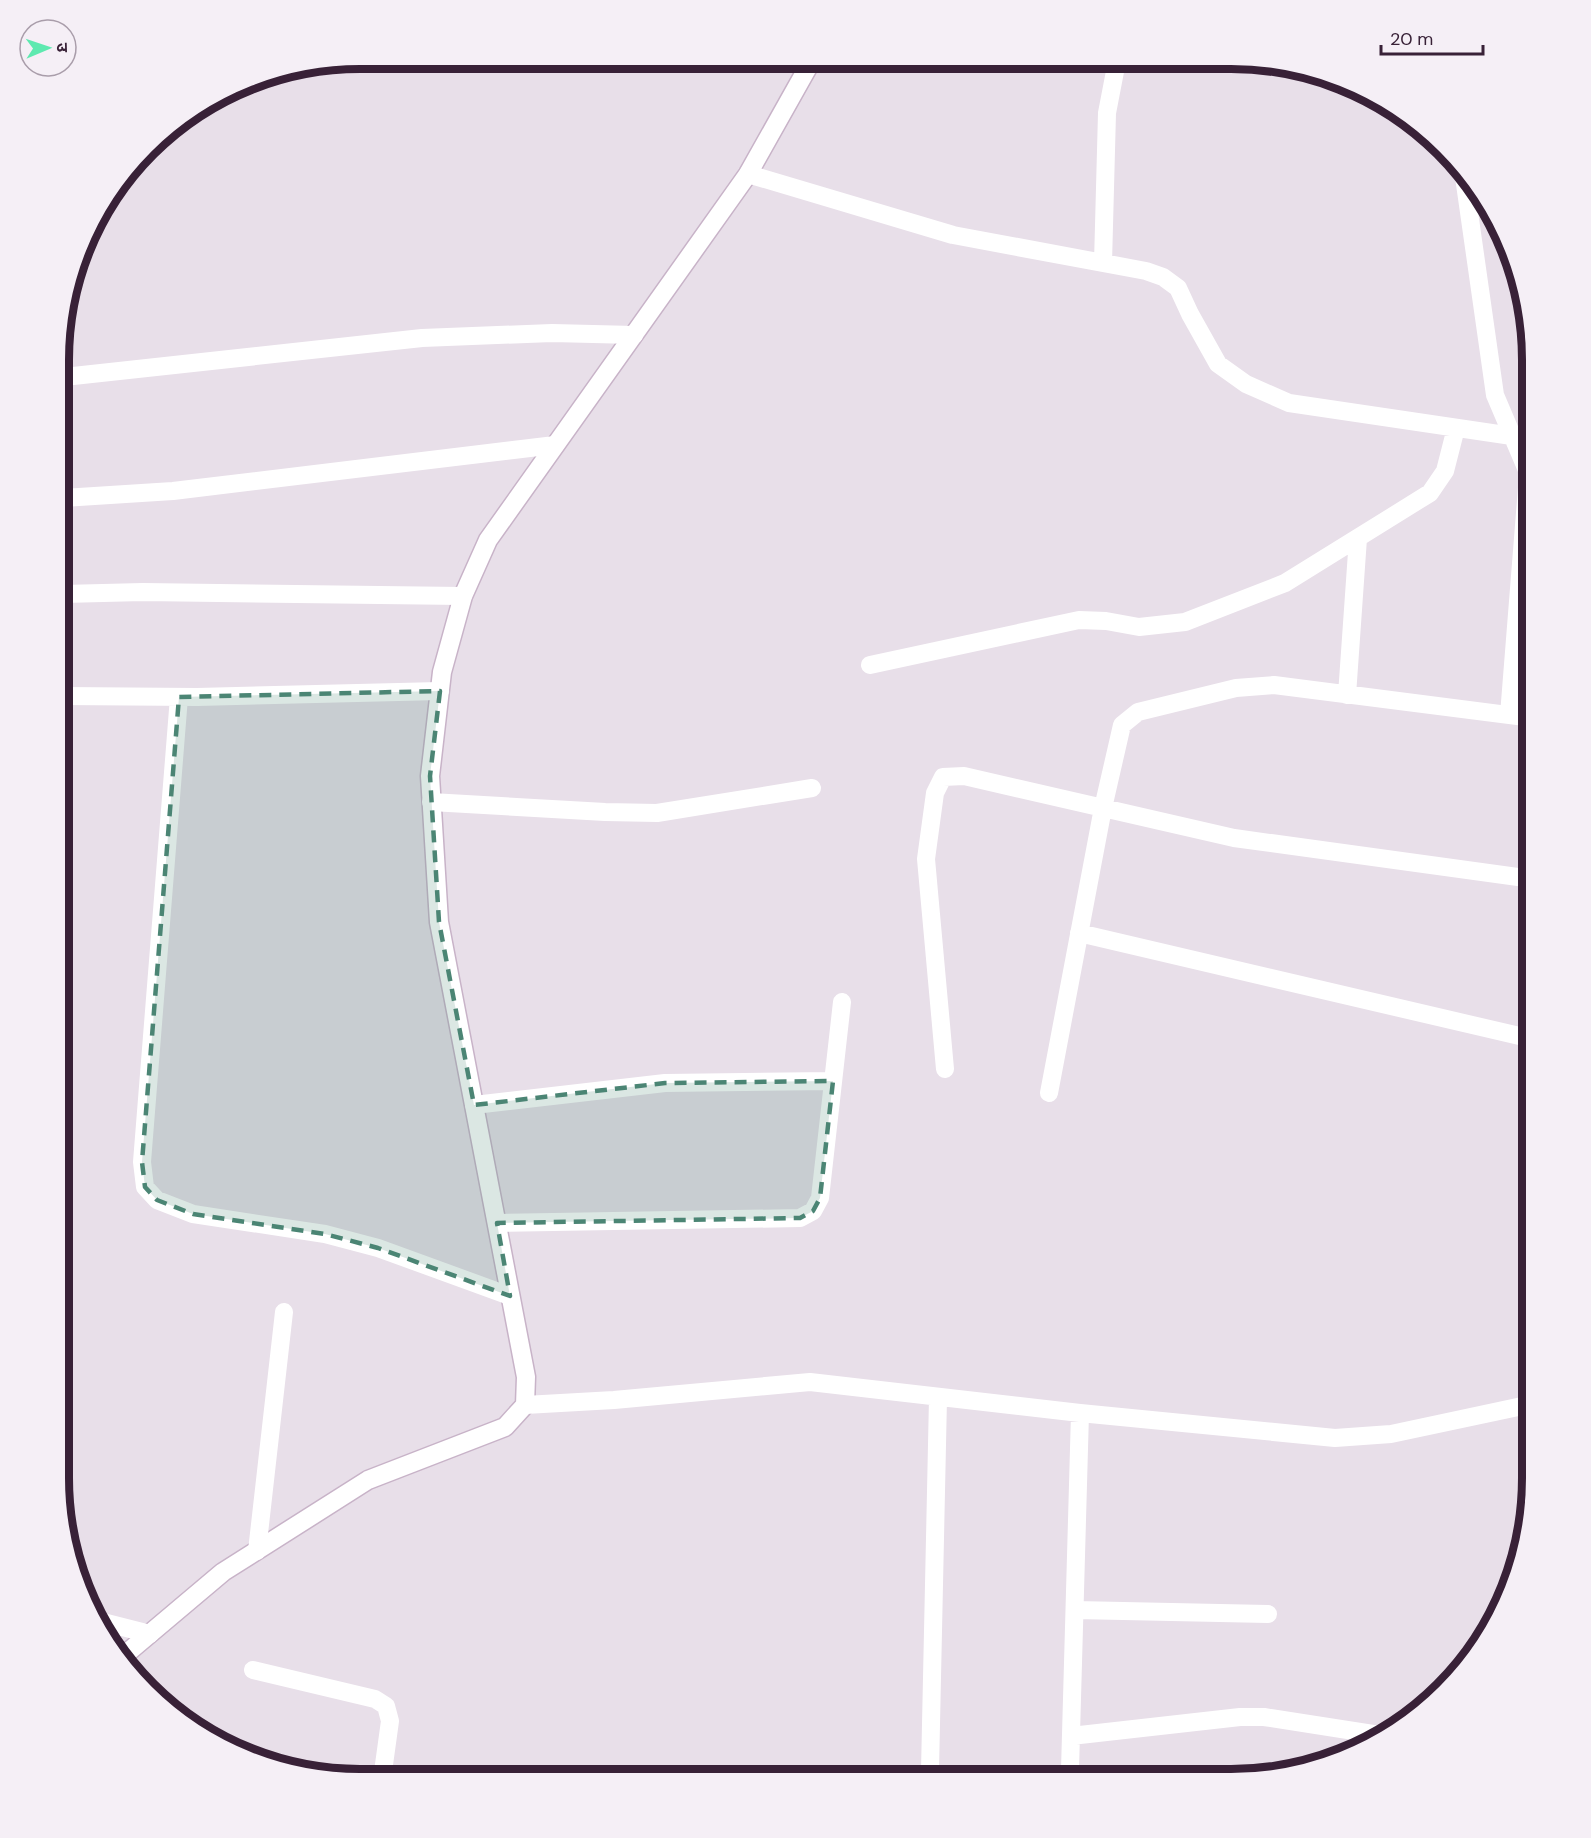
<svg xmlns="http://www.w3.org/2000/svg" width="1591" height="1838" font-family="'DM Sans','Noto Sans Devanagari',sans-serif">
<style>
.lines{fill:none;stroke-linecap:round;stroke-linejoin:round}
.secondary-casing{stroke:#c8b3c8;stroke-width:21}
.street{stroke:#fff;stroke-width:18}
.secondary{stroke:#fff;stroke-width:18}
.marked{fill:#4b8574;fill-opacity:0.2;stroke:#4b8574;stroke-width:4.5;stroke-dasharray:12 8;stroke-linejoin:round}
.rim{fill:none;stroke:#382137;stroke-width:8}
</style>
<rect width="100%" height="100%" fill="#e8dfe9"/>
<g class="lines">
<g class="secondary-casing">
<path id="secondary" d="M121 1658 223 1572 368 1480 505 1427 525 1405 526 1377 439 922 430 776 442 672 463 596 488 540 748 174 812 60"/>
</g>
<path class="street" d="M1463 170 1495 395 1532 482
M748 174 953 235 1146 271 1163 277 1178 288 1190 314 1218 364 1246 384 1289 403 1512 436
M1103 263 1107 113 1117 61
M64 377 422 338 552 333 634 335
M63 498 173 491 555 445
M63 594 143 592 463 596
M870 665 1079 620 1106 621 1139 627 1185 622 1285 583 1430 493 1445 471 1456 428
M1347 695 1358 538
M62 696 197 697 440 691
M179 697 142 1162 145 1187 157 1200 193 1214 325 1234 378 1248 510 1296
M1509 715 1528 475
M431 802 605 812 657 813 812 788
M1079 933 1532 1039
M945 1069 926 859 935 793 943 777 964 776 1234 838 1532 879
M1049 1093 1103 808 1122 725 1138 712 1236 688 1274 685 1532 718
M474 1105 665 1083 833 1081
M497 1223 800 1218 813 1211 820 1198 842 1002
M525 1405 614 1400 810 1382 1080 1413 1335 1438 1391 1434 1532 1404
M257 1551 284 1312
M1075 1610 1268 1614
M95 1620 150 1634
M253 1670 375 1699 386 1706 390 1721 382 1779
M1071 1736 1240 1717H1264L1386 1736
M1070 1770 1080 1413
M930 1771 938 1398"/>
<use href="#secondary" class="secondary"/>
</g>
<path class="marked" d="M440 691 430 776 439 922 474 1105 665 1083 833 1081 820 1198 813 1211 800 1218 497 1223 510 1296 378 1248 325 1234 193 1214 157 1200 145 1187 142 1162 179 697Z"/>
<path d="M0 0H1591V1838H0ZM360 69H1231A291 291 0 0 1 1522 360V1478A291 291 0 0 1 1231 1769H360A291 291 0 0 1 69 1478V360A291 291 0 0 1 360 69Z" fill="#f5eff6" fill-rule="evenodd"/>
<path class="rim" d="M360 69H1231A291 291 0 0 1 1522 360V1478A291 291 0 0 1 1231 1769H360A291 291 0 0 1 69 1478V360A291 291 0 0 1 360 69Z"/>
<g transform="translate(48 48) rotate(88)"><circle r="28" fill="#f5eff6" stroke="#a99daa" stroke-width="1.5"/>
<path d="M0-4.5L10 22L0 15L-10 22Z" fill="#5ee9b0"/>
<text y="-9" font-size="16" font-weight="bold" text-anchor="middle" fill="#382137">उ</text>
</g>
<path d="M1381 45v9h102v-9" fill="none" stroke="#382137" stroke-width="3"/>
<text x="1390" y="45" font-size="18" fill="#382137" stroke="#f5eff6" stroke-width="4.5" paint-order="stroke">20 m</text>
</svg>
